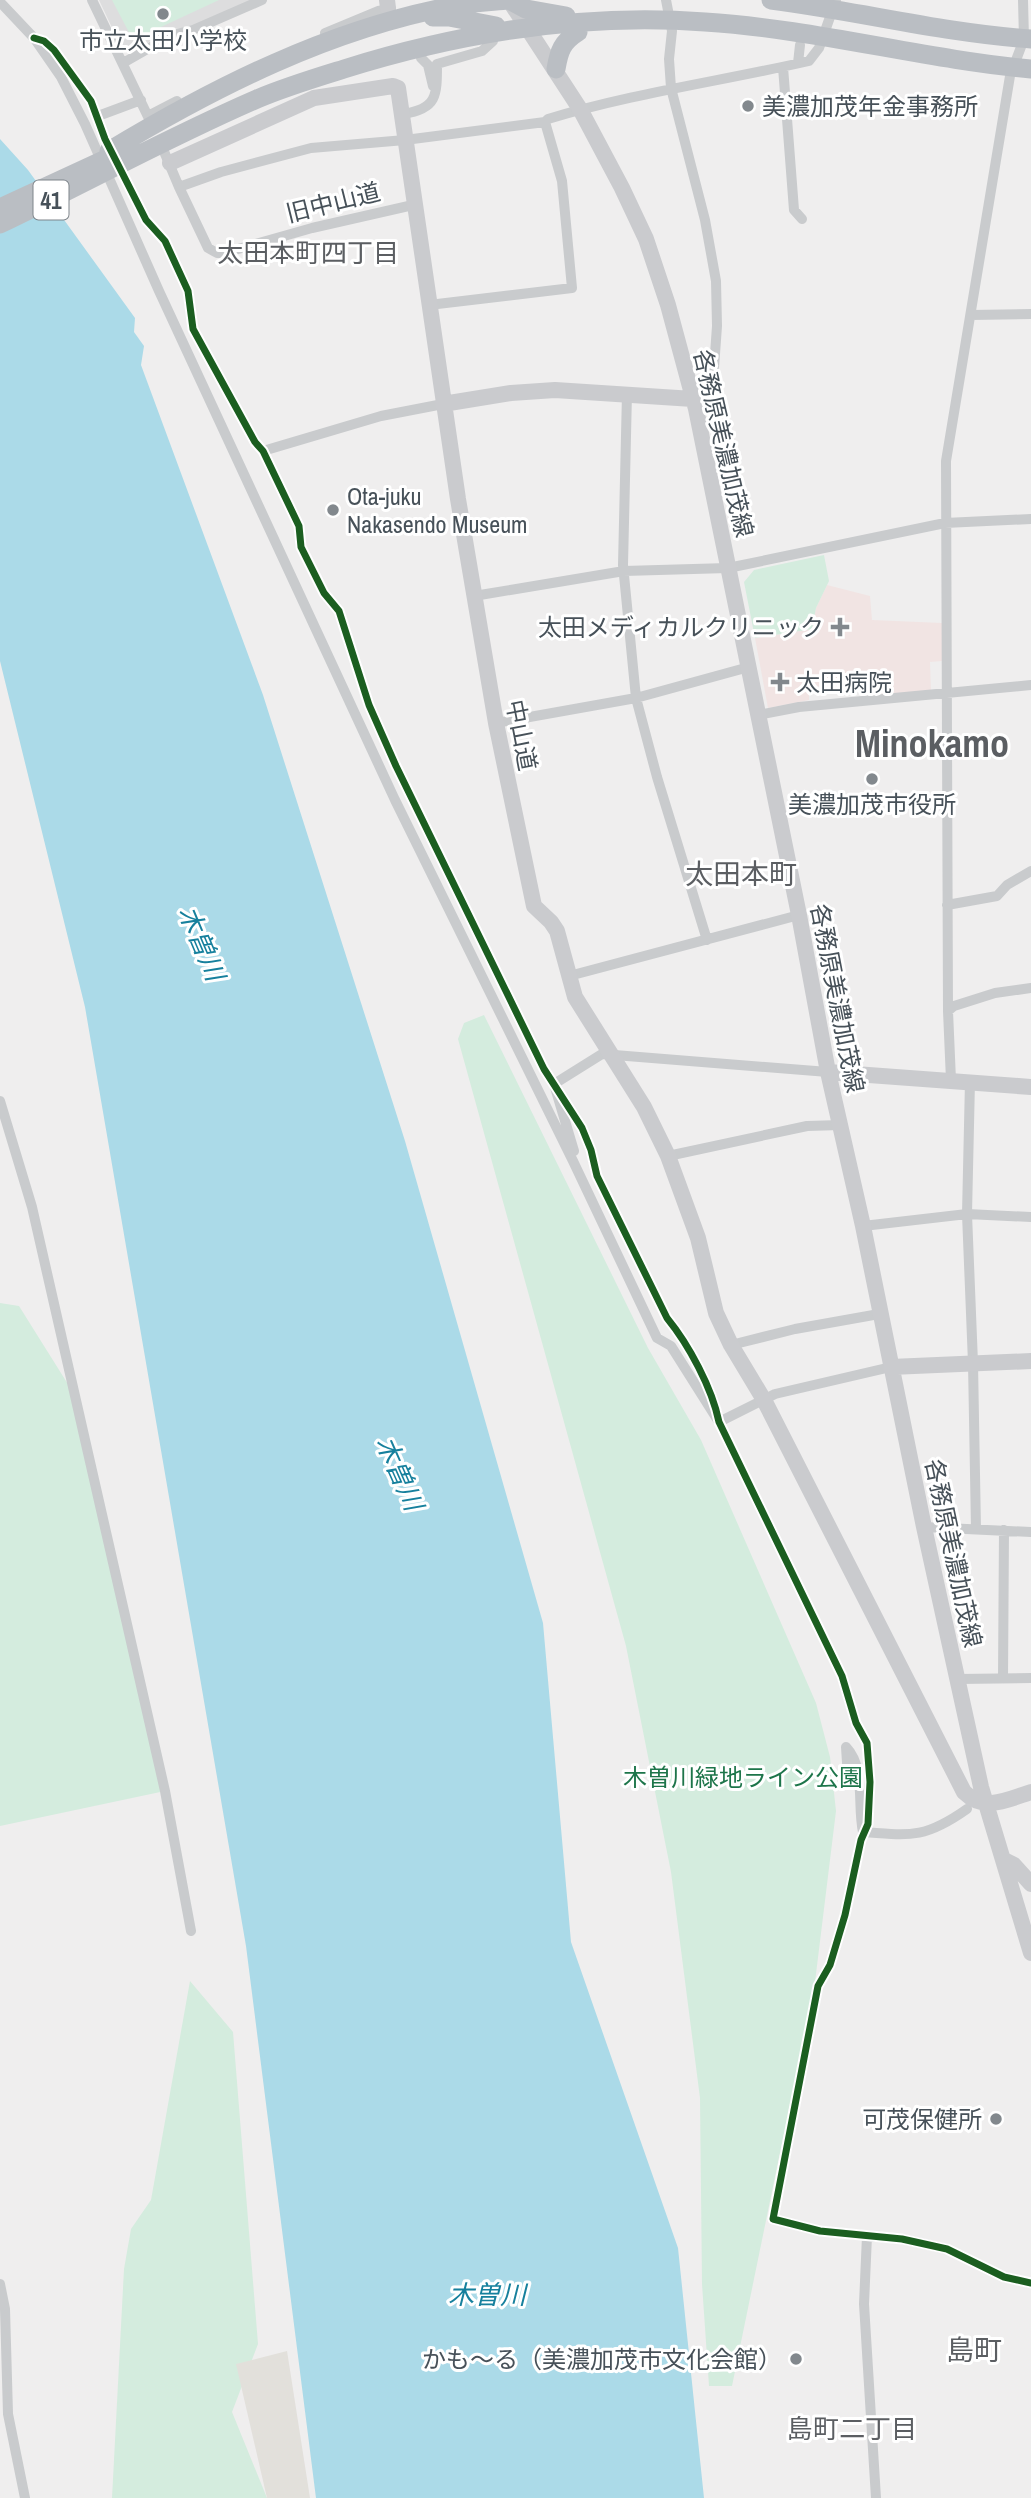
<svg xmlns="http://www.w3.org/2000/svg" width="1031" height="2498" font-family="'Archivo Narrow','Noto Sans JP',sans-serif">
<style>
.education{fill:#ddddde}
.medical{fill:#f1e4e3}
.green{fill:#d4ecde}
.sand{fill:#e2e0db}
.water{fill:#abdae8}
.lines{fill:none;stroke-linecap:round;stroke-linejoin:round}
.street{stroke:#c9cbcd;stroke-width:10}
.secondary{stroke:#cacbce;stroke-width:16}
.highway{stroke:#babec3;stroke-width:19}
.cycleway-casing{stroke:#fff;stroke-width:11}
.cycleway{stroke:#1b5e20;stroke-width:7}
.poi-dot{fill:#82888d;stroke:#fff;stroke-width:2.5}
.labels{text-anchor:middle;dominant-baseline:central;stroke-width:6;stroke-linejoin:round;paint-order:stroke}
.shield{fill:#fff;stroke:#7e858b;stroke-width:2}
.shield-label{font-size:23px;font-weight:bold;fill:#475159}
.poi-label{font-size:24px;fill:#475159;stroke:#fff;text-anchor:start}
.street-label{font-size:24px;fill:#475159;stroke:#fff}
.park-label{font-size:24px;fill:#1d754a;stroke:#fff}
.neighbourhood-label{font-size:26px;fill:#5b5e62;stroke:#fff}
.water-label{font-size:26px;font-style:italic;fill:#16809d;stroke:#fff}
.quarter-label{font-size:28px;fill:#5b5e62;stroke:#fff}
.town-label{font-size:38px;font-weight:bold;fill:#5b5e62;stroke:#fff}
</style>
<rect width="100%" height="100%" fill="#efeeee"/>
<path class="education" d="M99 0H253L188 28 169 29 132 53H124Z"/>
<path class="medical" d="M827 585 870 596 872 620 942 623V661L930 662 931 691 864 695 862 684 809 687V700L768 708 755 638 812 629 816 608Z"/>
<path class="green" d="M112 0H219L133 40Z
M824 555 829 581 816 608 812 629 755 638 744 582 754 570Z
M484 1015 648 1348 701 1440 816 1703 830 1757 836 1811 815 1982 732 2386H709L702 2284 700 2098 671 1872 626 1646 458 1039 464 1023Z
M0 1303 19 1306 76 1397 165 1791 0 1826Z
M190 1981 233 2032 258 2344 232 2412 267 2498H112L124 2269 131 2229 151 2200Z"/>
<path class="sand" d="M287 2351 310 2498H267L236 2364Z"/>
<path class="water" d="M0 139 28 170 135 318 134 332 144 346 141 365 263 695 405 1141 543 1623 571 1942 678 2248 704 2498H316L246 1946 85 1007 0 661Z"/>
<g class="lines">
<path class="street" d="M92 0 153 127
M666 0 672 31 669 59 671 88 705 220 716 281 717 326 714 368 702 396 693 399
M0 2 34 38 61 77 85 124 159 291 395 800 573 1161 657 1338 671 1346 719 1422 775 1394 891 1367
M325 33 378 11 391 9
M34 38 44 41 54 50 91 101 105 139 146 220 165 241 188 291 193 329 255 442 263 451 299 526 301 547 324 593 339 611 369 705 396 766 544 1069 582 1128 591 1150 597 1176 667 1318C689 1345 712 1388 719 1422L842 1676 856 1723 867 1743 870 1782 868 1824 861 1840 845 1915 830 1965 818 1986 773 2219 820 2231 902 2239 947 2249 1004 2277 1031 2283
M421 58 428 65 433 86
M123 63 172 35 193 30 262 0
M798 63 800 45
M783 67 794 210 802 219
M403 114C437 109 437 96 437 64L482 51 493 41
M98 116 141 100
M148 116 177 101
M160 142 179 187 208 248 217 253H224L312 228 413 205
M179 187 221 172 311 148 405 140 545 122 548 119C634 93 722 81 809 61L819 48 836 0
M429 305 572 288 562 181 545 122
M971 315 1031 314
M627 393 623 565 636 698 657 777 707 940
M263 451 381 416 443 404
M474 596 624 571 728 568 945 523 1031 519
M758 715 799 707 1031 685
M496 723 636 698 749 667
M947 905 997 896 1007 885 1031 871
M569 976 799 915
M948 1011 954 1006 995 993 1031 988
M951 1080 948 1011 946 461 1010 76 1024 39 1023 0
M970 1081 967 1214 973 1363 976 1529
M0 1101 32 1207 165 1791 191 1931
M574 1151 554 1084 602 1054 828 1072
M668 1156 807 1126 841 1125
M863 1226 967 1214 1031 1217
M731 1345 795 1329 879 1314
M924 1527 1031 1532
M1003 1678 1004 1530
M958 1679 1031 1678
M846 1747C866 1768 857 1805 863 1832 912 1836 926 1838 967 1809
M846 1747 848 1778
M867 2236 864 2304 876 2498
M0 2284 5 2309 8 2414 25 2498"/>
<path class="secondary" d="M387 0 388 8
M509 0 580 109 622 188 646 239 668 305 696 409 799 915 828 1072 863 1226 924 1527 981 1787 1031 1953
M170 163 314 98 393 86 398 88 458 499 496 723 534 906 551 922 557 931 575 997 644 1107 668 1156 698 1238 716 1313 731 1345 764 1400 964 1792C984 1812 1007 1800 1031 1792
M443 404 511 393 555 390 693 399
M828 1072 1031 1087
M891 1367 1031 1361
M1004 1860 1014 1865 1031 1884"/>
<path class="highway" d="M509 0 526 9 566 16
M771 0C858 11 943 33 1031 39
M433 17H449L496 26
M556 69C559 51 562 42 578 32
M109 151C215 87 330 29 453 6 470 3 489 2 506 0
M0 208 123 151
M0 224C86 183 169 137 257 99 285 87 315 78 344 69 462 32 582 13 705 22 815 29 922 59 1031 69"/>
<g class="cycleway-casing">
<path id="cycleway" d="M34 38 44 41 54 50 91 101 105 139 146 220 165 241 188 291 193 329 255 442 263 451 299 526 301 547 324 593 339 611 369 705 396 766 544 1069 582 1128 591 1150 597 1176 667 1318C689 1345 712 1388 719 1422L842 1676 856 1723 867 1743 870 1782 868 1824 861 1840 845 1915 830 1965 818 1986 773 2219 820 2231 902 2239 947 2249 1004 2277 1031 2283"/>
</g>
<use href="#cycleway" class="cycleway"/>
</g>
<g class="poi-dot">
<circle cx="163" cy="14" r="7"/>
<circle cx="748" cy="106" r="7"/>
<circle cx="333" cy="510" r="7"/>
<path d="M836.5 616.5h7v7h7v7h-7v7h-7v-7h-7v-7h7z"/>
<path d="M776.5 671.5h7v7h7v7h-7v7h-7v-7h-7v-7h7z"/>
<circle cx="872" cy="779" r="7"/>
<circle cx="996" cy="2119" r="7"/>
<circle cx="796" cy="2359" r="7"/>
</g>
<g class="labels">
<rect class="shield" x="33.5" y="180.5" width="35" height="39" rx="5"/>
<g class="shield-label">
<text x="51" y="200">41</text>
</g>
<g class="poi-label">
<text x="163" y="40" text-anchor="middle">市立太田小学校</text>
<text x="762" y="106">美濃加茂年金事務所</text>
<text x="347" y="496">Ota-juku<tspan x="347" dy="28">Nakasendo Museum</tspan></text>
<text x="824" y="627" text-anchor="end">太田メディカルクリニック</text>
<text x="796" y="682">太田病院</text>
<text x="872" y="804" text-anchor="middle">美濃加茂市役所</text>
<text x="982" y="2119" text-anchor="end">可茂保健所</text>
<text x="782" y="2359" text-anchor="end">かも～る（美濃加茂市文化会館）</text>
</g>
<g class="street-label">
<text transform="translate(333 202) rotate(-14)">旧中山道</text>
<text transform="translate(724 443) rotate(77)">各務原美濃加茂線</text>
<text transform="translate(522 735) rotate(79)">中山道</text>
<text transform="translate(838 998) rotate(79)">各務原美濃加茂線</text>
<text transform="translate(954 1553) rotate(78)">各務原美濃加茂線</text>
</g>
<g class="park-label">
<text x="743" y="1777">木曽川緑地ライン公園</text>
</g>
<g class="neighbourhood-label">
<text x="308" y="252">太田本町四丁目</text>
<text x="852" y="2428">島町二丁目</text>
</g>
<g class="water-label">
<text transform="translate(202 943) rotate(67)">木曽川</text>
<text transform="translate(400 1473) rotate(66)">木曽川</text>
<text x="487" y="2294">木曽川</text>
</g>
<g class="quarter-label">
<text x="741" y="874">太田本町</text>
<text x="974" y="2350">島町</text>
</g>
<g class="town-label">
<text x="932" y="743">Minokamo</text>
</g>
</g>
</svg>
